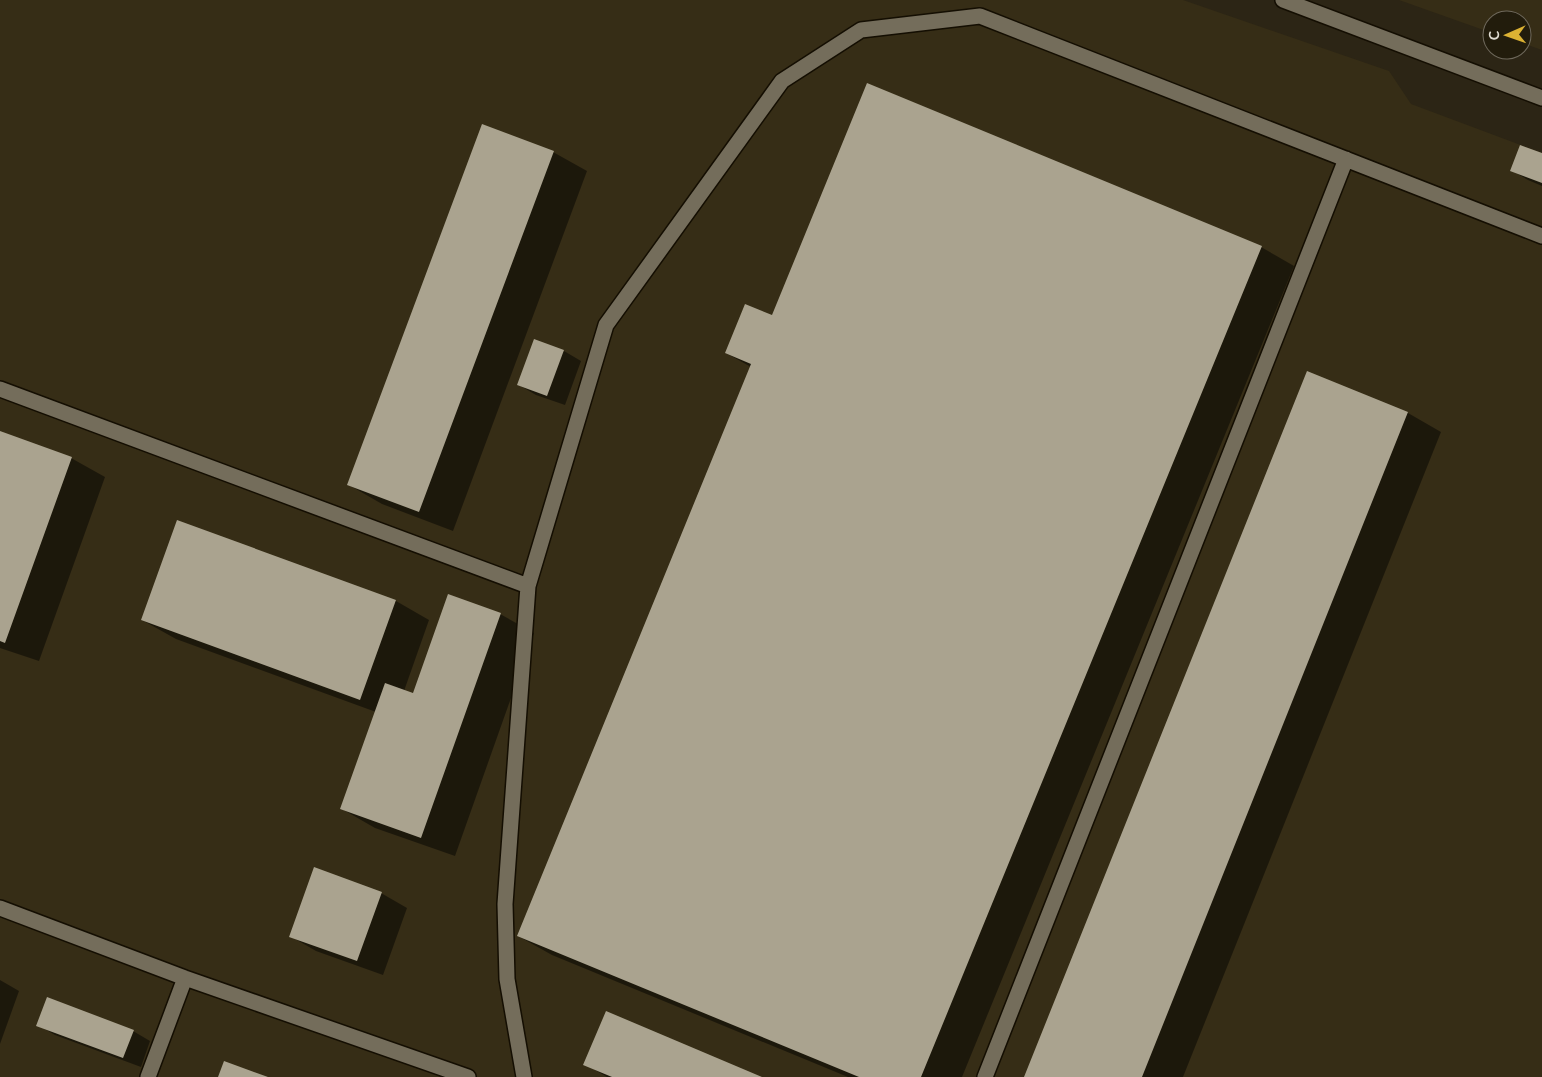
<svg xmlns="http://www.w3.org/2000/svg" width="1542" height="1077" font-family="Lato,sans-serif">
<style>
.built{fill:#362d16}
.shadow{fill:#0007}
.building{fill:#aaa38f}
.lines{fill:none;stroke-linecap:round;stroke-linejoin:round}
.service-casing{stroke:#140e02;stroke-width:18}
.minor-casing{stroke:#140e02;stroke-width:18}
.service{stroke:#746d5b;stroke-width:15}
.minor{stroke:#746d5b;stroke-width:15}
</style>
<rect width="100%" height="100%" fill="#2c2515"/>
<path class="built" d="M0 0H1183L1389 71 1411 104 1542 153V1077H0Z
M1399 0H1542V50L1522 43V20H1492V33Z"/>
<path class="shadow" d="M553 152 587 171 453 531 382 504 349 485Z
M1542 155V186L1528 180 1511 170Z
M1261 247 1294 266 962 1077H848L552 955 518 936 751 367 726 353 773 317Z
M564 351 581 361 565 405 536 395 519 385Z
M1308 373 1408 413 1441 432 1183 1077H1026Z
M0 432 71 458 105 477 39 661 0 648Z
M178 522 396 601 429 620 404 691 414 695 500 614 534 633 455 856 375 828 342 809 376 712 176 639 142 620Z
M381 893 407 908 383 975 316 951 290 936Z
M0 980 19 991 0 1044Z
M38 1025 133 1031 150 1041 141 1067 55 1035Z
M585 1064 759 1077H607Z"/>
<path class="building" d="M867 83 1262 246 921 1077H859L517 936 751 364 725 353 745 304 772 315Z
M482 124 554 151 419 512 347 485Z
M1520 145 1542 153V183L1510 171Z
M534 339 564 350 547 396 517 385Z
M1307 371 1408 412 1142 1077H1024Z
M0 431 72 457 5 643 0 641Z
M177 520 396 600 360 700 141 620Z
M448 594 501 613 421 838 340 809 385 683 413 693Z
M314 867 382 892 357 961 289 937Z
M47 997 134 1030 123 1058 36 1026Z
M606 1011 762 1077H612L583 1065Z
M224 1061 268 1077H218Z"/>
<g class="lines">
<g class="service-casing">
<path id="service" d="M0 389 528 586
M0 908 185 978 468 1077
M148 1077 185 978
M524 1077 507 979 505 904 528 586 606 325 782 81 861 30 980 16 1542 236
M985 1077 1346 159"/>
</g>
<g class="minor-casing">
<path id="minor" d="M1283 0 1542 98"/>
</g>
<use href="#service" class="service"/>
<use href="#minor" class="minor"/>
</g>
<g transform="translate(1507 35) rotate(268)"><circle r="24" fill="#221c0c" stroke="#6e685b"/>
<path d="M0-4L9 19L0 12L-9 19Z" fill="#dcb233"/>
<text y="-8" font-size="14" font-weight="bold" text-anchor="middle" fill="#dfdbd1">С</text>
</g>
</svg>
